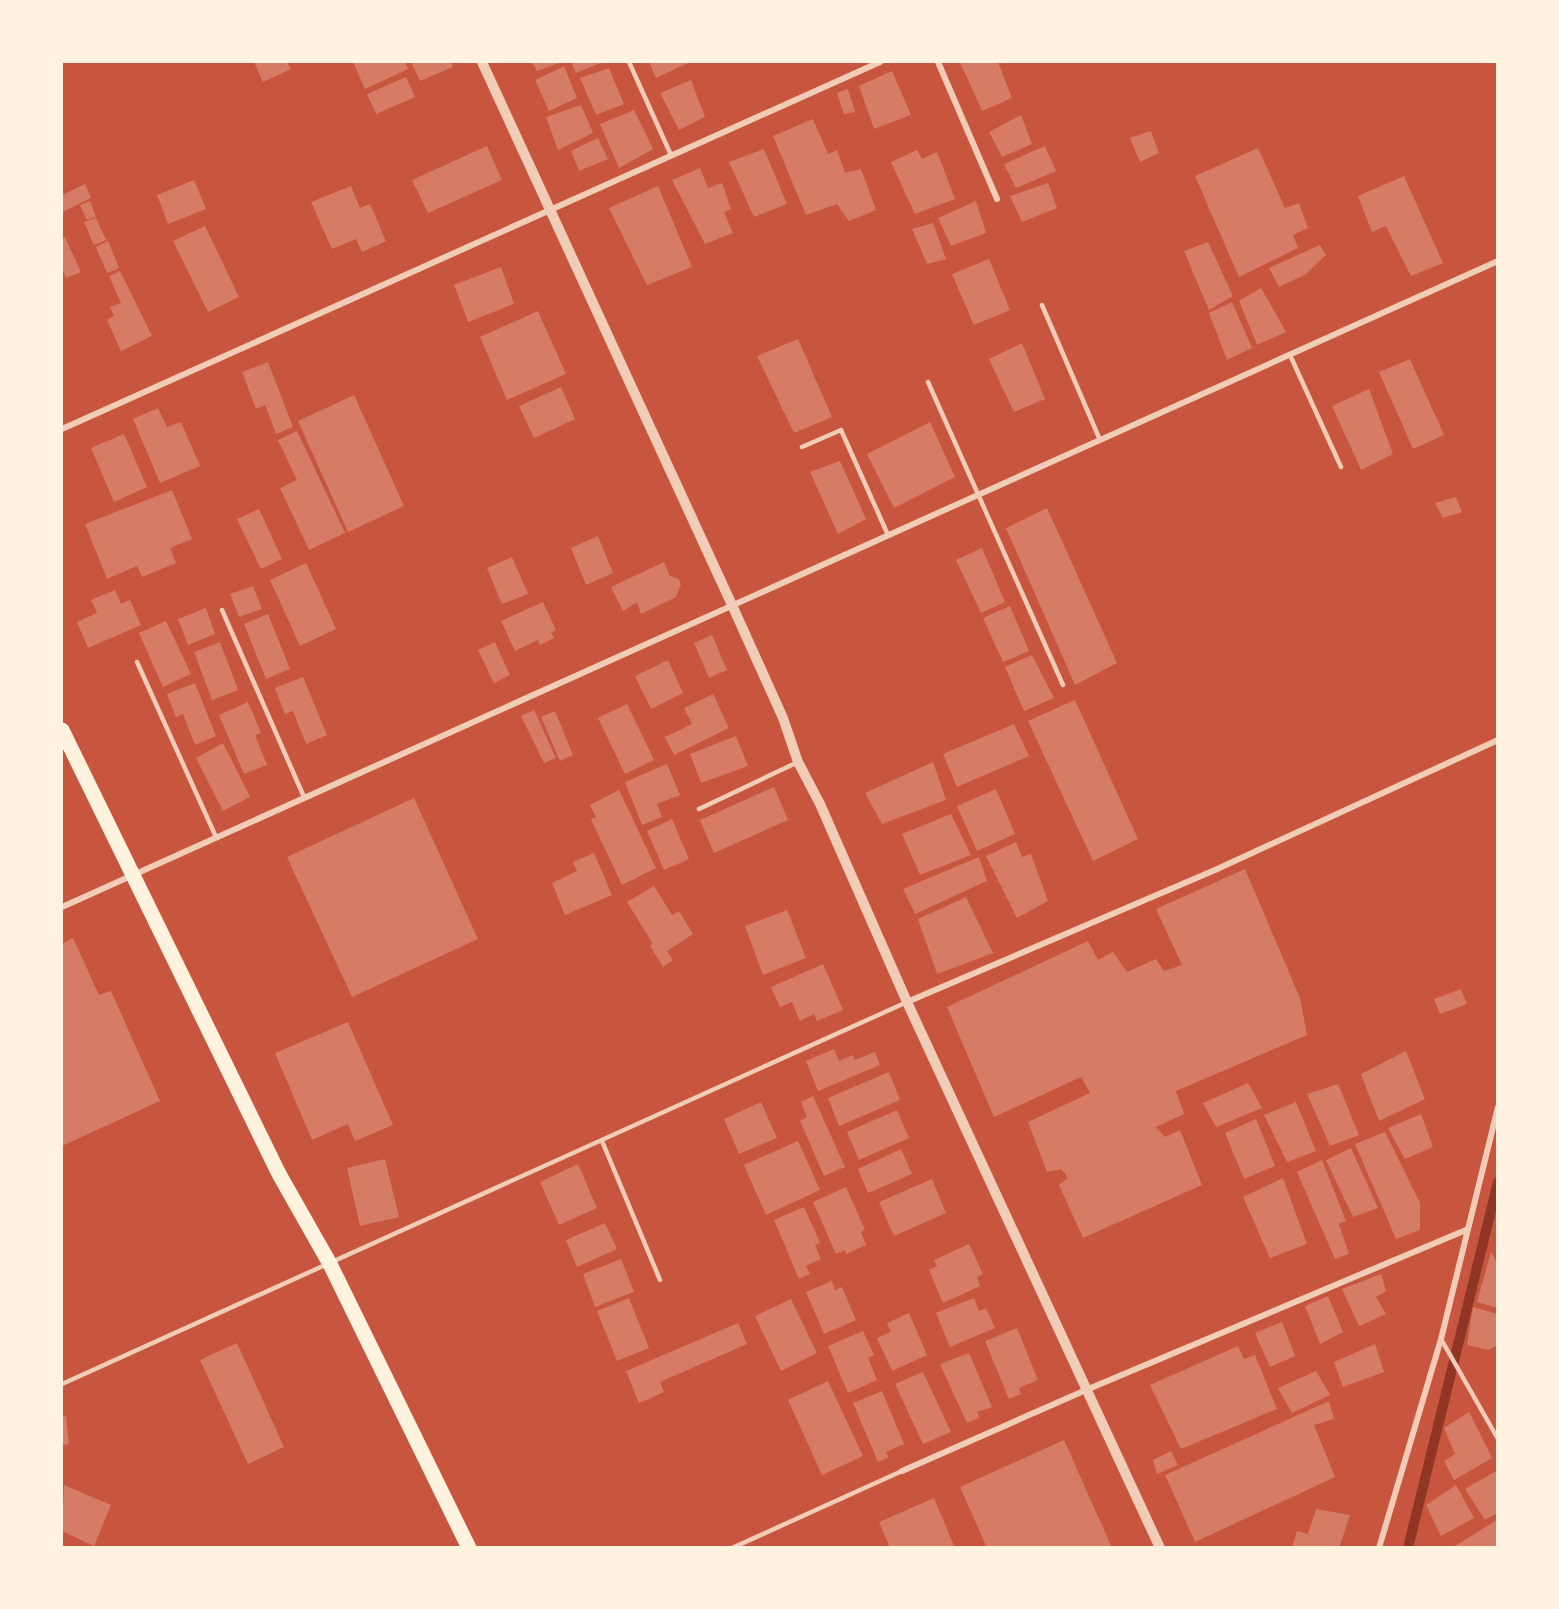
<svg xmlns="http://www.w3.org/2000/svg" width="1559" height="1609" font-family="Georgia,serif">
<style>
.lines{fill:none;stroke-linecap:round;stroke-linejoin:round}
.stream{stroke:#8f3625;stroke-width:10}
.building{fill:#d67c66}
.service{stroke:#f1ccb7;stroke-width:4.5}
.minor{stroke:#f1ccb7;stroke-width:6}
.tertiary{stroke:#f1ccb7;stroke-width:10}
.primary{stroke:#fff3e0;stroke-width:15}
</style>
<rect width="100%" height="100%" fill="#c8553d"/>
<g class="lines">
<path class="stream" d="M1408 1548 1498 1182"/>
</g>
<path class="building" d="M254 62H287L291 69 263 82Z
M353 62H405L408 69 365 89Z
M411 62H451L453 67 420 81Z
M532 62H562L537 71Z
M571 62H603L576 73Z
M649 62H687L688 63 656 78Z
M960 62H998L1012 98 982 111Z
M564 66 577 98 549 111 535 80Z
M609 68 624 104 596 115 580 78Z
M892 71 911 115 874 129 859 86Z
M406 77 415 97 376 114 367 94Z
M691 80 705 117 679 130 660 93Z
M848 89 855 112 844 114 837 93Z
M581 105 593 133 558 150 546 117Z
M634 110 653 149 619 168 600 124Z
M1021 115 1032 144 1002 157 989 132Z
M813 119 828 154 837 150 845 173 861 169 876 210 849 221 837 204 806 215 773 136Z
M1151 131 1159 153 1140 162 1130 138Z
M598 138 608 159 579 171 571 151Z
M487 146 502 180 428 213 412 180Z
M1045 146 1056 171 1016 188 1004 164Z
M1258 148 1285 208 1299 203 1308 228 1293 235 1298 248 1239 277 1195 176Z
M764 149 787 204 754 217 729 162Z
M917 150 922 159 937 152 955 199 915 214 891 162Z
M700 168 708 188 722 183 731 209 724 212 733 233 705 244 672 180Z
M1404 176 1443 263 1411 276 1386 226 1372 232 1358 196Z
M194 180 206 209 168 224 157 195Z
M1048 183 1057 208 1022 222 1010 196Z
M85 184 91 198 62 212V195Z
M351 186 360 208 370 204 386 241 362 252 356 239 332 249 311 202Z
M658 186 692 267 647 285 609 208Z
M90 201 96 217 87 220 80 205Z
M976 201 986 233 951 246 938 218Z
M96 218 106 240 94 245 84 222Z
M933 223 946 259 927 264 912 229Z
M205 226 239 297 208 312 173 241Z
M65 237 81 272 66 278 62 268V239Z
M108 241 119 268 107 273 96 247Z
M1208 242 1233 296 1209 310 1184 251Z
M1320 245 1326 255 1306 274 1279 287 1269 268Z
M989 259 1010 310 974 325 952 274Z
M501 267 514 304 468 322 454 285Z
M120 271 152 336 121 351 107 320 114 316 110 307 121 303 109 276Z
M1261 288 1286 332 1257 345 1239 301Z
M1232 302 1252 348 1227 360 1209 313Z
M538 311 566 374 507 400 480 337Z
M798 339 832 417 794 433 757 356Z
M1022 343 1045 399 1014 412 989 359Z
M1410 359 1444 435 1413 449 1379 372Z
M268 362 293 427 276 434 265 405 256 409 242 372Z
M561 387 575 419 534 438 519 406Z
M1369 389 1393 454 1361 470 1332 406Z
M354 395 404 506 348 532 298 421Z
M158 408 167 427 181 422 200 466 160 483 133 419Z
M930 422 955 477 894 508 867 454Z
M297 431 345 533 309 550 280 488 297 480 278 440Z
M124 434 147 487 114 502 91 448Z
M840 461 866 519 838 534 810 472Z
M172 490 192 539 170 548 176 563 142 577 137 566 107 579 85 524Z
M1456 497 1462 512 1443 518 1435 503Z
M1047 508 1117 663 1075 685 1006 528Z
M259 509 282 559 261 569 237 519Z
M598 536 613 573 586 585 571 548Z
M982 548 1005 602 981 613 956 560Z
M512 557 528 594 502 604 487 568Z
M664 562 670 576 678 579 681 584 676 597 641 614 637 602 623 611 611 587Z
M306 563 336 629 300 646 270 580Z
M253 586 262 609 239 617 230 594Z
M115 590 121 604 130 600 141 625 88 648 77 622 97 613 91 600Z
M543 602 556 630 551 633 554 638 540 645 538 640 515 651 501 621Z
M1010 606 1029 651 1003 662 983 618Z
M206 608 215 634 188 645 178 619Z
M268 614 290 669 266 679 244 624Z
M166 621 191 674 163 687 139 633Z
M712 635 727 670 709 678 694 643Z
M220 642 238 690 212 700 194 652Z
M495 642 510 675 494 683 478 650Z
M1032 655 1054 698 1024 711 1005 667Z
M668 660 683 693 651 709 635 676Z
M303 677 327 735 306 744 293 711 285 714 275 688Z
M195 683 216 736 195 745 183 714 176 717 167 694Z
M713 694 729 728 674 755 665 737 692 724 684 708Z
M1075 700 1138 839 1093 861 1028 721Z
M248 702 261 733 255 735 267 765 244 774 219 715Z
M627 704 654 760 625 774 598 718Z
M534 710 556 758 544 763 521 716Z
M555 711 573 755 560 761 541 717Z
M1014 724 1029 756 957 787 943 754Z
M736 736 748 766 701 783 690 754Z
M223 743 250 797 223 811 196 758Z
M933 762 946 800 882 824 865 793Z
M667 764 680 795 657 804 662 817 642 825 625 782Z
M774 787 788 820 714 853 700 820Z
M996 789 1015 834 977 851 957 806Z
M619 790 656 868 622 885 591 819 596 817 590 805Z
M414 798 478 939 352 997 287 857Z
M951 814 971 855 920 875 902 834Z
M672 819 689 859 664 870 647 831Z
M1016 842 1022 857 1031 854 1048 901 1017 918 986 856Z
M594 853 612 895 565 915 552 883 577 871 573 862Z
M979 857 987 881 915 914 903 889Z
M1245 869 1300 998 1307 1035 1176 1091 1184 1114 1156 1127 1165 1137 1180 1130 1202 1185 1083 1238 1059 1185 1068 1178 1061 1169 1047 1172 1028 1122 1090 1093 1081 1077 994 1117 947 1007 1088 941 1098 960 1113 952 1127 972 1156 959 1164 971 1182 965 1156 909Z
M654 886 672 915 679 911 693 934 667 951 673 960 663 967 650 946 653 944 627 902Z
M966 897 993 953 937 974 918 919Z
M787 910 806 958 763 975 745 926Z
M73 938 99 995 111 991 160 1101 62 1146V944Z
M823 964 843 1010 817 1021 814 1014 800 1021 792 1002 780 1007 771 987Z
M1461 989 1467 1004 1440 1014 1434 999Z
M348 1022 393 1125 355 1141 348 1124 312 1140 275 1053Z
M834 1049 839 1061 853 1055 855 1060 875 1052 880 1065 818 1091 806 1061Z
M1406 1051 1425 1099 1379 1121 1361 1074Z
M889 1072 900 1100 839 1126 828 1098Z
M1248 1083 1262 1108 1216 1127 1203 1103Z
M1338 1084 1359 1135 1330 1146 1307 1094Z
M813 1096 845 1167 824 1176 800 1121 807 1117 801 1102Z
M761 1102 777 1138 739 1154 724 1119Z
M1296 1102 1316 1151 1287 1162 1264 1115Z
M897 1110 909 1138 859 1160 847 1132Z
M1421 1114 1433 1147 1405 1159 1388 1128Z
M1256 1119 1275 1166 1244 1179 1225 1133Z
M1385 1132 1420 1203V1230L1396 1239 1355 1144Z
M798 1141 820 1190 766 1215 744 1165Z
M1351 1148 1378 1208 1353 1217 1326 1160Z
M901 1149 912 1174 868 1193 858 1169Z
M385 1159 399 1217 360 1226 347 1168Z
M1322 1160 1346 1221 1339 1224 1349 1254 1335 1259 1297 1172Z
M578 1164 597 1208 559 1225 540 1182Z
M1283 1178 1307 1244 1270 1258 1243 1197Z
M932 1179 946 1213 894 1236 879 1202Z
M846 1187 865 1230 861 1232 866 1245 846 1254 845 1250 836 1254 813 1202Z
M804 1207 820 1243 815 1245 821 1259 806 1266 810 1274 799 1279 774 1220Z
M605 1223 617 1249 577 1267 566 1240Z
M969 1244 983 1274 977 1277 980 1286 943 1303 929 1270 937 1266 934 1260Z
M1491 1252 1498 1265V1308L1477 1302Z
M621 1259 634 1292 595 1307 583 1274Z
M1381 1274 1386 1291 1376 1297 1386 1314 1359 1326 1342 1289Z
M832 1281 835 1290 842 1287 856 1320 824 1334 806 1292Z
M1328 1296 1343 1332 1320 1344 1305 1306Z
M629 1298 649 1348 617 1361 597 1311Z
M974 1298 979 1311 986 1308 995 1328 950 1347 936 1313Z
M791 1299 817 1353 781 1371 755 1316Z
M1473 1307 1498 1314V1339L1496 1346 1488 1350 1467 1345Z
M909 1313 927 1355 892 1371 877 1338 891 1332 887 1323Z
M1282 1322 1295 1356 1270 1367 1255 1333Z
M738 1323 747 1344 660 1382 664 1392 639 1403 626 1371Z
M1017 1328 1038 1380 1019 1388 1021 1394 1009 1399 985 1341Z
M863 1331 874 1355 868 1358 877 1380 848 1393 828 1346Z
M237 1343 284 1447 248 1464 200 1360Z
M1375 1344 1384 1372 1343 1387 1334 1362Z
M1238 1346 1244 1359 1255 1355 1277 1409 1181 1449 1150 1385Z
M969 1353 992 1407 977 1412 979 1418 967 1423 940 1364Z
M1316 1371 1330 1395 1292 1413 1278 1388Z
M923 1372 951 1432 923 1444 895 1384Z
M828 1381 863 1456 822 1475 788 1400Z
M882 1391 904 1444 886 1452 889 1457 878 1462 853 1403Z
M1329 1401 1334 1419 1314 1425 1335 1477 1195 1542 1165 1475Z
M1469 1412 1492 1458 1454 1480 1444 1461 1455 1454 1444 1428Z
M66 1416 69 1444 62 1445V1417Z
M1064 1440 1112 1548H987L960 1487Z
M1171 1451 1178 1465 1157 1474 1153 1460Z
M1498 1470V1513L1485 1520 1465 1489Z
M64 1485 111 1505 94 1546 62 1531Z
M1456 1485 1474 1518 1441 1536 1426 1505Z
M934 1498 955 1548H890L879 1522Z
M1316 1509 1350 1515 1339 1548H1292L1297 1531 1308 1534Z
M1498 1519V1548H1452Z"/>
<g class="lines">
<path class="service" d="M629 62 671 155
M1042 305 1100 440
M1290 355 1341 467
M928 382 1063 685
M802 447 841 430 888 535
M222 610 304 797
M137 662 216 837
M699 809 798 762
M602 1141 660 1280
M1441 1339 1498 1439
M62 1384 907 1002
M732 1548 902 1471"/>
<path class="minor" d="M938 62 997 199
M62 429 880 62
M62 907 1498 261
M907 1002 1215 870 1498 740
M902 1471 1086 1390 1466 1230
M1379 1548 1441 1339 1498 1107"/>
<path class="tertiary" d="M482 62 732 605 783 718 798 762 820 804 907 1002 1160 1548"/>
<path class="primary" d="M62 730 279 1174 330 1264 469 1548"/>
</g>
<rect width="1559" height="1609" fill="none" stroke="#fff3e0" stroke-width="126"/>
</svg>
